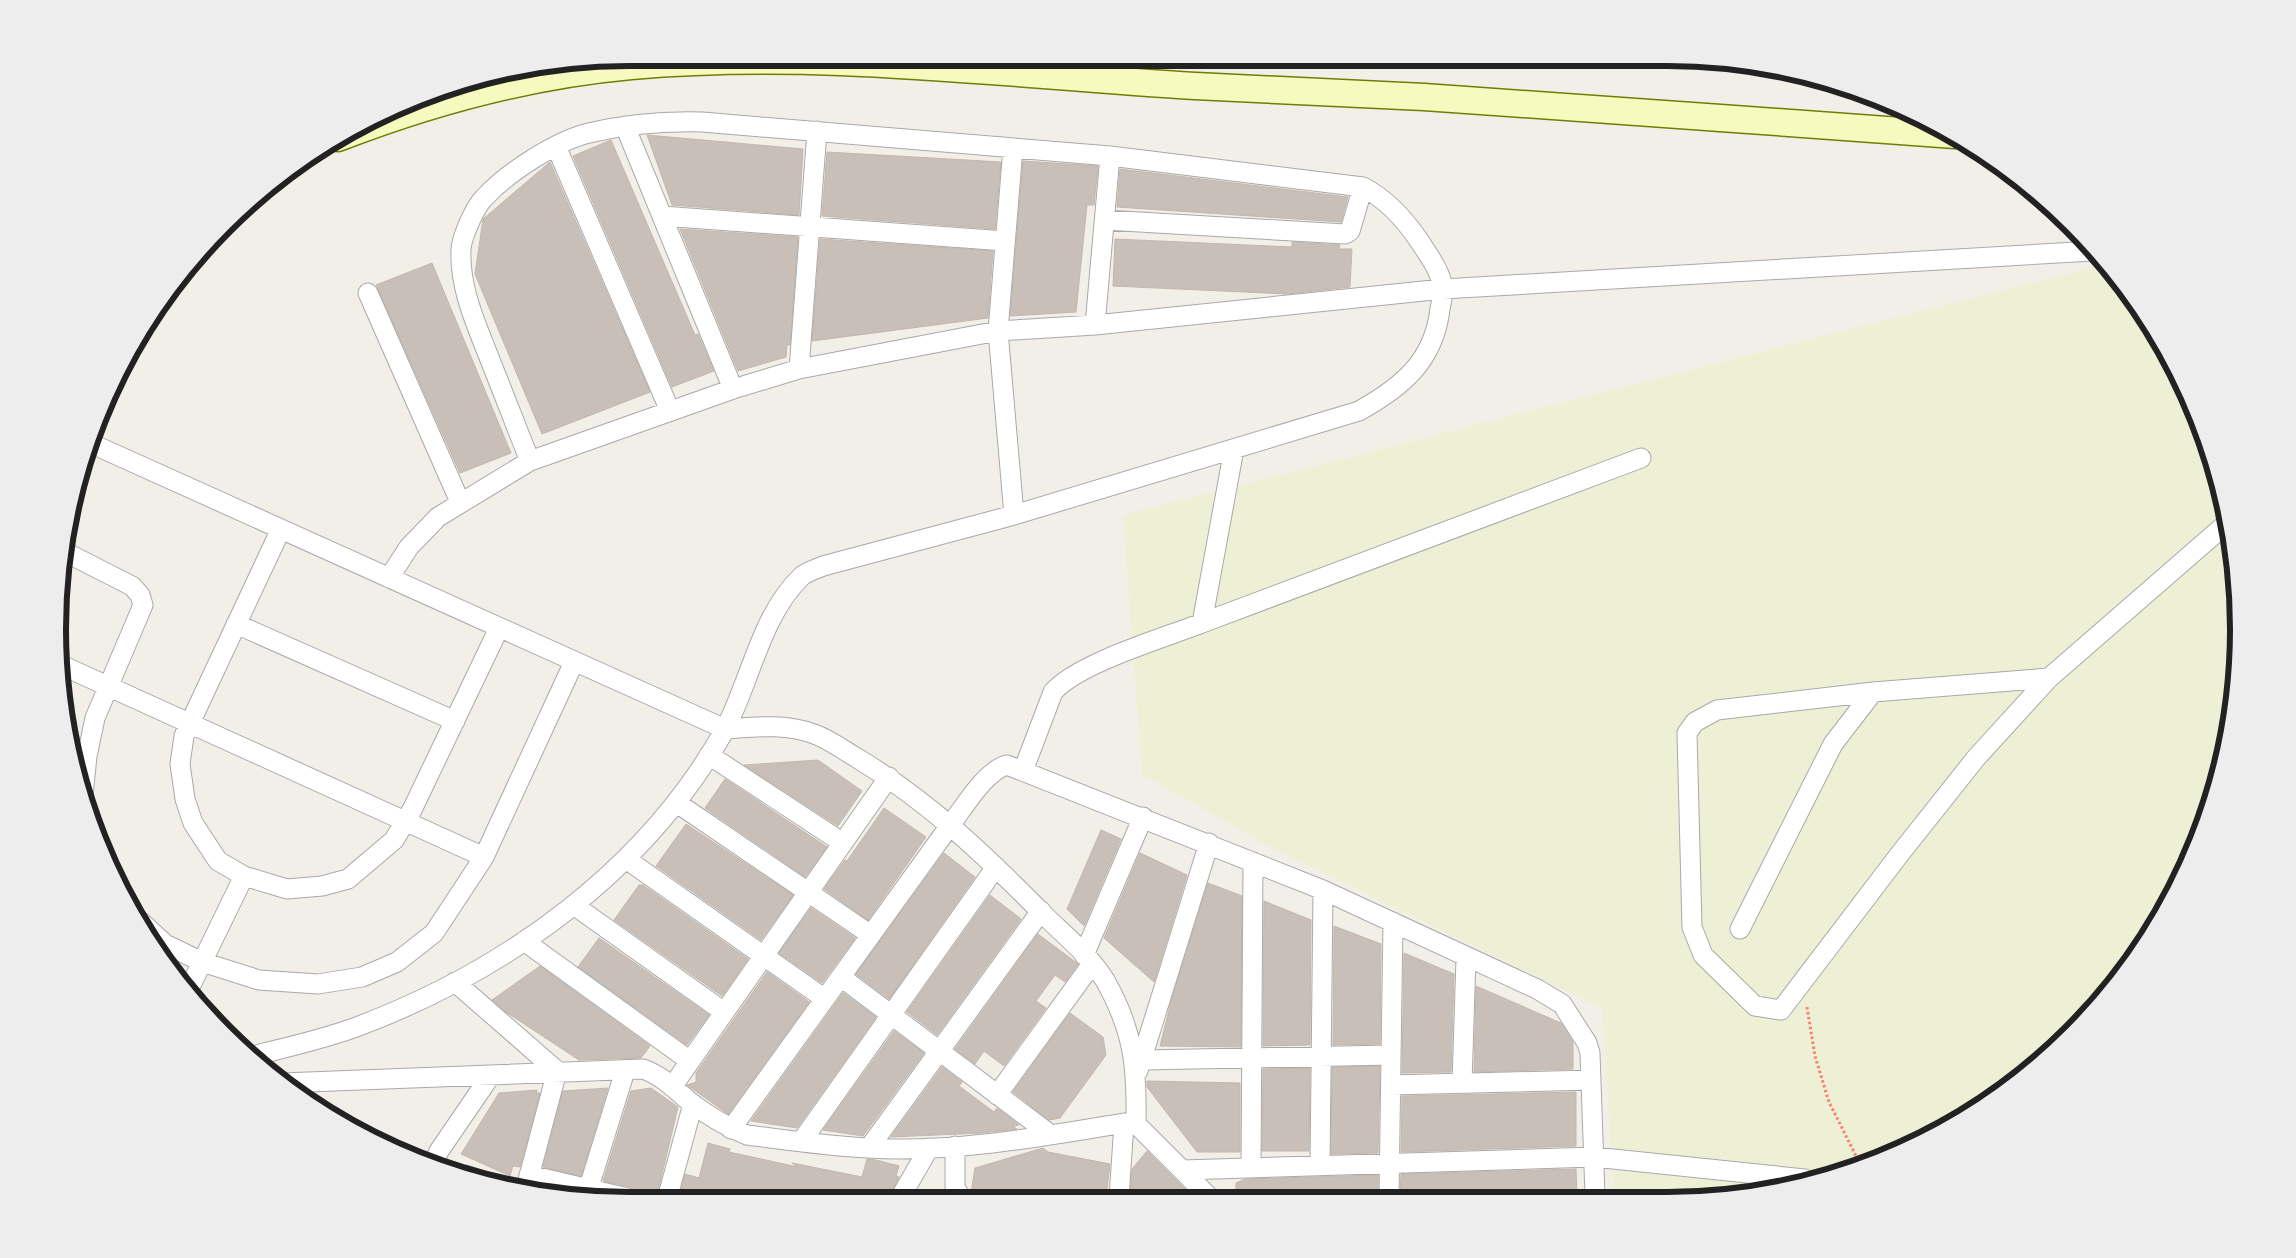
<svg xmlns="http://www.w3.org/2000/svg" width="2296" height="1258" font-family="'Archivo Narrow',sans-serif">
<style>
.farmland{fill:#eef0d5}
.building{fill:#c7bfb8;stroke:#c4b6ab}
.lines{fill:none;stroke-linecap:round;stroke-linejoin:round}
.minor-casing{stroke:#a9a9a9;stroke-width:21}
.secondary-casing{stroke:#707d05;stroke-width:29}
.path{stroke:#fa8072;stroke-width:3;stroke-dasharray:2.5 2.5;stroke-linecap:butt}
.minor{stroke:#fff;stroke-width:19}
.secondary{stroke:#f7fabf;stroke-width:26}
.rim{fill:none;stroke:#222;stroke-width:6}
</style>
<rect width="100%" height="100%" fill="#f2efe9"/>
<path class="farmland" d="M2105 264 2120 281 2179 376 2219 481 2237 591 2234 703 2208 812 2162 914 2096 1006 1985 1104 1885 1157 1741 1196 1614 1195 1602 1008 1275 850 1142 774 1123 515Z"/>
<path class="building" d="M647 135 803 149 799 215 672 205Z
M611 140 695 335 698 334 714 371 672 387 573 156Z
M827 152 1001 162 995 229 822 216Z
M1023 161 1098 166 1094 205H1087L1076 312 1010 316Z
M550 162 650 392 542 434 475 274 483 219Z
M1120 169 1348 197 1341 222 1117 207Z
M680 229 798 237 790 345H787L786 357 738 371Z
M820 239 993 251 988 318 812 341Z
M1115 239 1292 247V242L1340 245 1339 249H1352L1350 287 1287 294 1113 286Z
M432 263 511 453 460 473 376 285Z
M818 760 862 791 838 826 744 765Z
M725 779 827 847 805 877 705 808Z
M884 808 926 837 868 920 824 889 845 860 847 861Z
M686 824 793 895 761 940 656 866Z
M1101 830 1121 839 1084 926 1067 909Z
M944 853 975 877 889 999 856 974Z
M1140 853 1187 875 1154 982 1104 938Z
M1208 883 1242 896 1241 1047 1160 1046 1172 998Z
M639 885H643L748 959 722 996 614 920Z
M990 895 1021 919 937 1035 907 1012Z
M1264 901 1311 920 1310 1045 1263 1046Z
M811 908 855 938 822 983 779 953Z
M1334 926 1381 944 1380 1044 1333 1045Z
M1038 934 1078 964 1065 982 1055 975 1036 1001 1046 1008 1004 1066 984 1051 975 1064 955 1049Z
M599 938 709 1015 687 1045 578 967Z
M1404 953 1454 974 1451 1072 1402 1073Z
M540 966 650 1046 641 1058 579 1060 506 1012 492 1000Z
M767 972 809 1002 728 1114 687 1085 696 1082V1073Z
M1476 986 1561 1023 1573 1042V1069L1474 1072Z
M843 993 876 1017 797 1128 751 1121Z
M1070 1013 1103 1037 1106 1055 1060 1118 1049 1120 1013 1092Z
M894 1031 924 1053 863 1136 823 1130Z
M1380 1066 1378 1153 1331 1154 1332 1067Z
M942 1067 962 1082 959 1086 994 1112 997 1108 1019 1125 1013 1126 1017 1129 982 1133 891 1137Z
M1310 1068 1309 1151H1262L1263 1069Z
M1147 1081 1240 1083V1152H1197L1147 1087Z
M608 1088 581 1176 543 1167 563 1091Z
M651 1088 678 1107 656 1199H643L640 1191 635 1188 603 1181 631 1091Z
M537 1090 536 1093H540L520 1167 513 1166 510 1176 461 1154 499 1093Z
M1576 1092V1146L1401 1152 1402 1096Z
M708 1143 730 1149 729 1152 798 1167 792 1163 862 1177 867 1159 876 1160 899 1166 896 1176 899 1177 889 1198 794 1199 765 1193 764 1199H679L685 1174 699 1178Z
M1043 1148 1048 1152 1110 1164 1106 1198H998L971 1193 975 1168Z
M1147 1151 1193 1197 1130 1198 1132 1169Z
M1576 1169 1577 1196 1400 1197 1401 1174Z
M1378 1175V1197H1236V1183L1245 1179Z"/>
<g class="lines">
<g class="minor-casing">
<path id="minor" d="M625 126 733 389
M556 146 670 411
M1013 148 998 331 1014 515
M662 216 1005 241
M1105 220 1345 234 1350 231 1363 187
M368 293 460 502
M1095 325 1110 156
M799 369 817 131
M90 443 725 729C754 727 786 723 814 734 829 739 843 750 857 758 930 802 988 858 1047 918 1067 937 1092 958 1106 982 1134 1032 1137 1068 1136 1124
M281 529 184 736 180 764 185 799 193 823 218 861 244 876 287 889 322 886 348 879 394 840 412 810 499 628
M65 552 132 586 140 595 143 605 95 718 87 756 83 796
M389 578 409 547 438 517 530 461
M1202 623 1641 458
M236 624 455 721
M59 664 484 857
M2049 678 1873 692 1717 710 1695 722 1687 733 1692 927 1703 955 1755 1006 1781 1010 1899 855 1976 758 2049 678 2226 524
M709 755 843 843
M1023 771 1053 692C1078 663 1164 638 1202 623L1234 449
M677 803 871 935
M626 859 825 999
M575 906 724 1012
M140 921 165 944 202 962 259 980 318 984 362 977 397 962 434 933 484 857 574 662
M1740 929 1833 744 1873 692
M524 941 690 1061
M1084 955 1143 817
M841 977 1051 1135
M455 982 557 1071 526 1188
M188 991 244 876
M252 1056C288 1047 325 1039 359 1026 507 970 645 871 724 731 751 681 760 616 802 576 808 571 817 569 823 566L1014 515 1359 411C1402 387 1434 361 1440 309 1441 303 1443 296 1443 290 1442 273 1429 256 1420 242 1406 221 1386 199 1363 187L1110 156 702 122C664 121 627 124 589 133 556 141 508 172 484 198 475 207 462 236 461 249 459 290 478 328 492 365 505 397 517 429 530 461L733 389 799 369 998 331 1095 325 1443 289 2092 251
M1142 1060 1391 1055
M1138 1071 1209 843
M282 1083 643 1069C661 1075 676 1090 690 1102 707 1115 727 1127 747 1135 787 1140 827 1146 868 1148 953 1153 1040 1137 1124 1123L1136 1124 1209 1197
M1462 1083 1466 958
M1391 1085 1591 1080
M672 1087 889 777
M997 1095 1092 964
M731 1129 951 824C965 806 985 771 1007 765L1323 890 1537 989 1562 1004 1587 1043 1590 1053 1595 1196
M801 1142 996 867
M955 1146V1187L961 1198
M869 1148 1041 911
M437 1163 436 1158 439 1151 491 1075
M1320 1166 1323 890
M1251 1168 1253 862
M1182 1170 1594 1157 1805 1179
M466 1175 485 1182
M529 1175 632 1199
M589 1187 625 1071
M1389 1197 1393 922
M900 1198 929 1148
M1119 1198 1124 1123
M667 1199 693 1104"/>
</g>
<g class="secondary-casing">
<path id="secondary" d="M338 138C431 102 531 75 631 66 818 49 1008 75 1195 86 1271 90 1347 93 1424 97 1601 108 1778 123 1955 135"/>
</g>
<path class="path" d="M1807 1007 1815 1056 1829 1102 1860 1164"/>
<use href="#minor" class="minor"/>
<use href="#secondary" class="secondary"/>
</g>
<path d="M0 0H2296V1258H0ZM629 66H1667A563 563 0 0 1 2230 629V629A563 563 0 0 1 1667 1192H629A563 563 0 0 1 66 629V629A563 563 0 0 1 629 66Z" fill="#ededed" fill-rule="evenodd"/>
<path class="rim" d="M629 66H1667A563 563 0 0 1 2230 629V629A563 563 0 0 1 1667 1192H629A563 563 0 0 1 66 629V629A563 563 0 0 1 629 66Z"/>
</svg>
